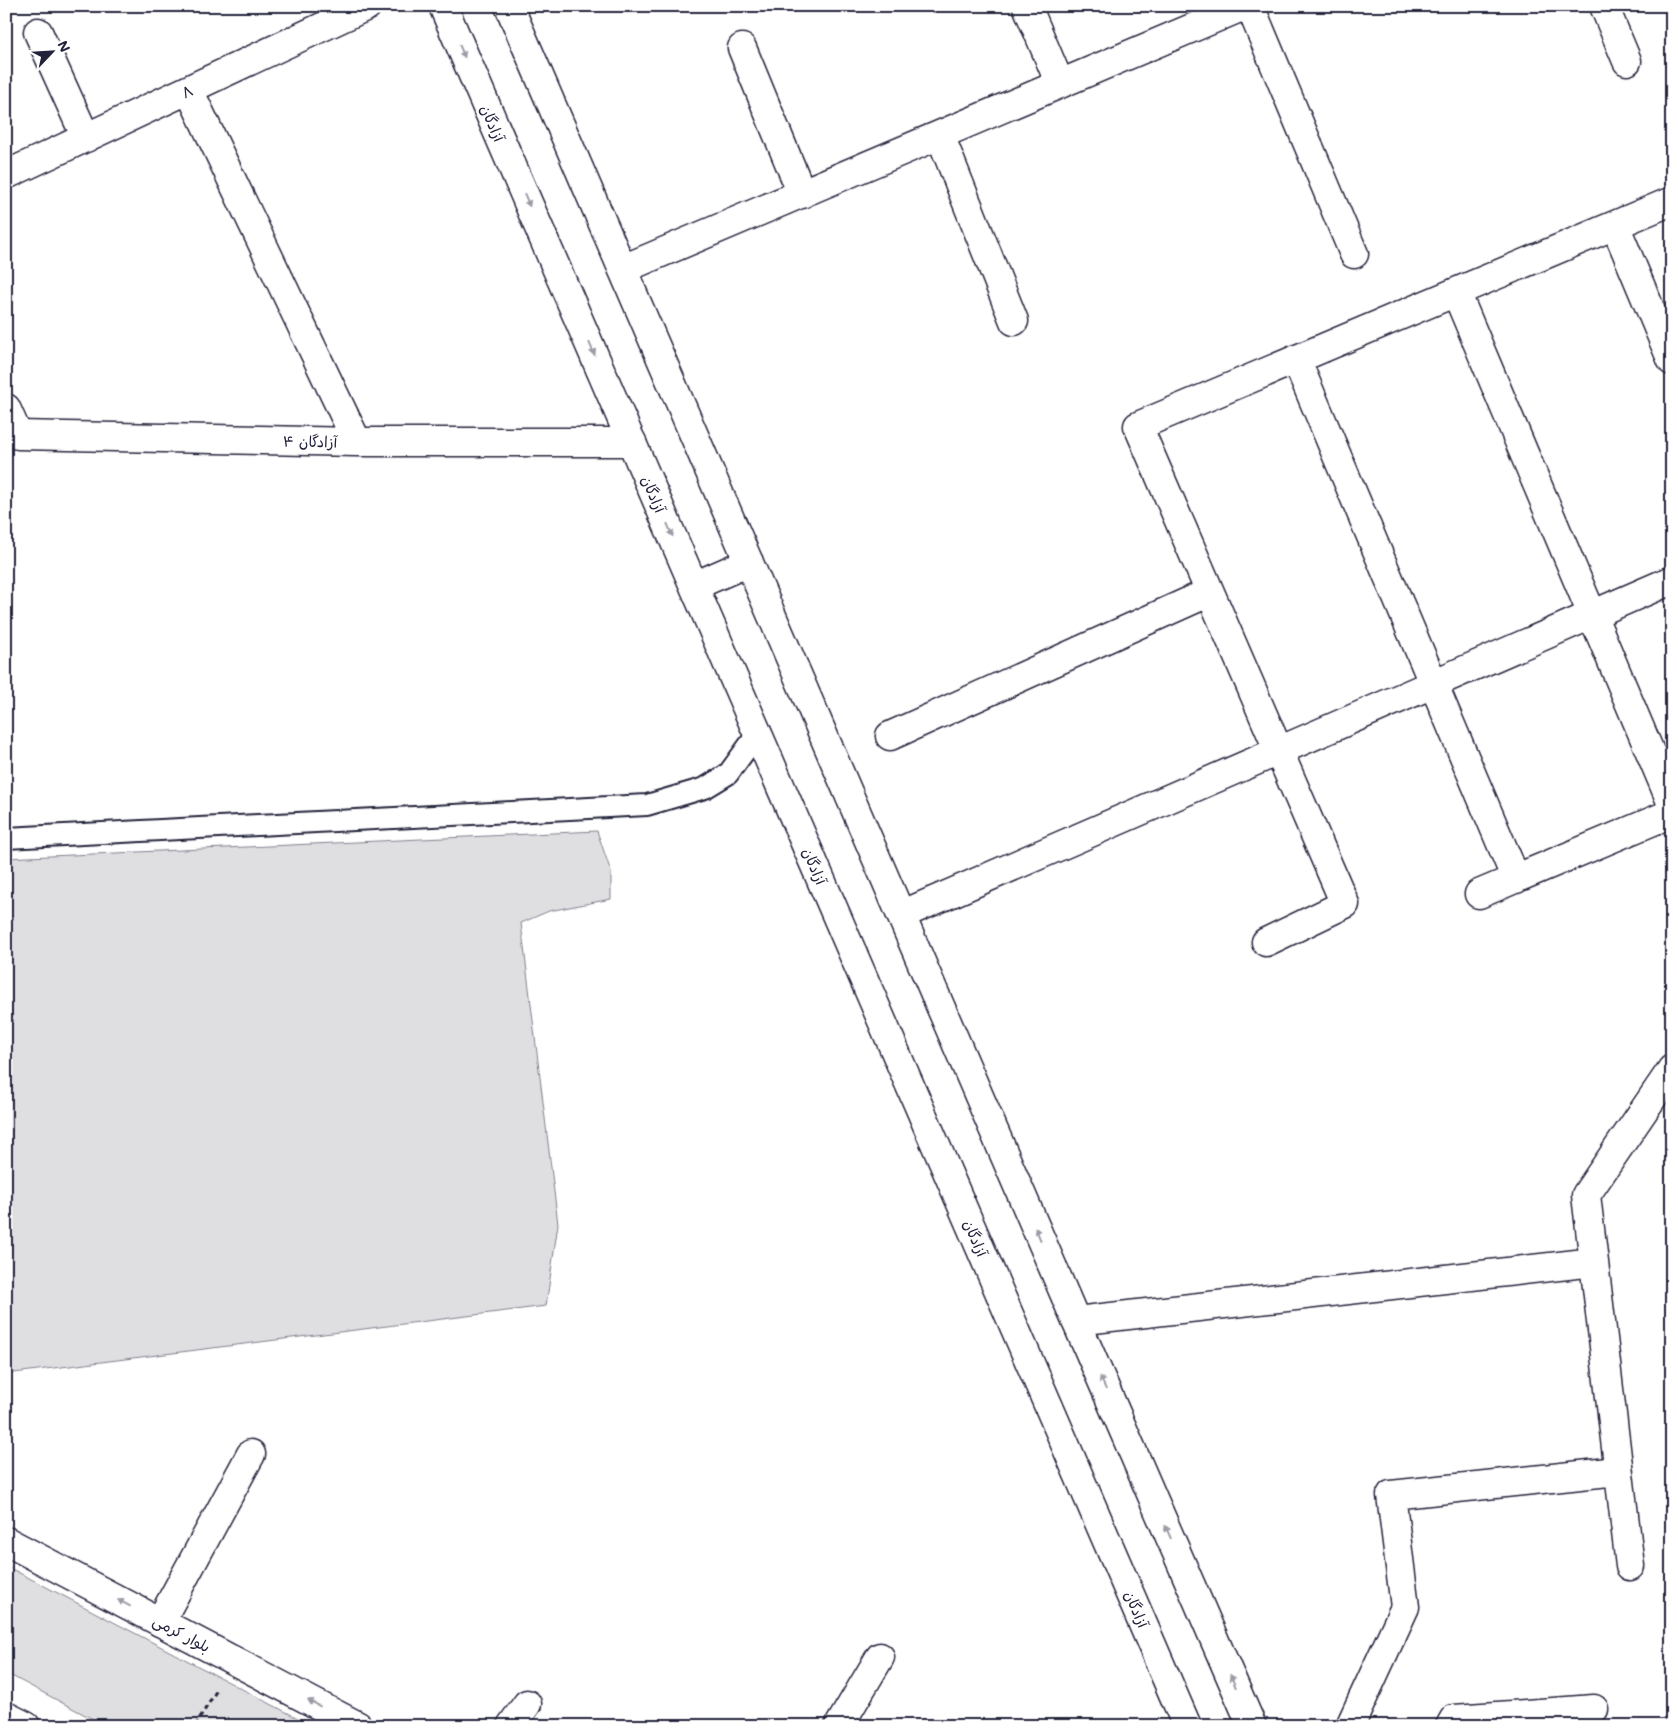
<svg xmlns="http://www.w3.org/2000/svg" width="1678" height="1732" font-family="Mali,'Playpen Sans Arabic',sans-serif">
<style>
.green{fill:#dfdfe2;stroke:#80808e}
.lines{fill:none;stroke-linecap:round;stroke-linejoin:round}
.lane-casing{stroke:#22223b;stroke-width:24}
.street-casing{stroke:#22223b;stroke-width:31}
.secondary-casing{stroke:#22223b;stroke-width:31}
.path{stroke:#22223b;stroke-width:3;stroke-dasharray:5 4;stroke-linecap:butt}
.lane{stroke:#fff;stroke-width:20}
.street{stroke:#fff;stroke-width:28}
.secondary{stroke:#fff;stroke-width:28}
.oneway{fill:#9c9ca7}
.labels{text-anchor:middle;dominant-baseline:central;stroke-width:4.5;stroke-linejoin:round;paint-order:stroke}
.street-label{font-size:15px;fill:#22223b;stroke:#fff}
</style>
<rect width="100%" height="100%" fill="#fff"/>
<filter id="ink" filterUnits="userSpaceOnUse"><feTurbulence type="fractalNoise" baseFrequency=".02" numOctaves="2"/><feDisplacementMap in="SourceGraphic" scale="10" xChannelSelector="R" yChannelSelector="G"/><feConvolveMatrix kernelMatrix="1 2 1 2 8 2 1 2 1" color-interpolation-filters="sRGB"/></filter>
<g filter="url(#ink)">
<path class="green" d="M597 831 611 872V899L549 911 521 923 558 1224 546 1306 6 1374V858Z
M6 1566 313 1726H106L6 1673Z"/>
<g class="lines">
<g class="lane-casing">
<path id="lane" d="M6 838 647 805 705 788 728 774 758 733"/>
</g>
<g class="street-casing">
<path id="street" d="M1027 6 1060 84
M1250 6 1354 254
M1604 6 1627 61
M38 32 86 138
M742 48 802 194
M189 90 357 442
M940 135 1014 321
M6 175 367 6
M1615 225 1672 361
M623 269 1244 6
M1456 292 1672 804
M1296 359 1516 879
M6 408 18 435 357 442H632
M890 736 1210 592
M1479 894 1672 813
M901 915 1672 580
M1266 942 1345 904 1138 426 1672 201
M1076 1321 1594 1262
M1630 1566 1586 1195 1672 1069
M160 1622 251 1454
M511 1726 527 1704
M839 1726 880 1657
M1350 1726 1405 1607 1391 1495 1618 1471
M1450 1726 1454 1719 1594 1709"/>
</g>
<g class="secondary-casing">
<path id="secondary" d="M443 6 1187 1726
M509 6 1076 1321 1252 1726
M694 586 749 562
M6 1541 358 1726
M6 1716 26 1726"/>
</g>
<path class="path" d="M195 1726 218 1688"/>
<use href="#lane" class="lane"/>
<use href="#street" class="street"/>
<use href="#secondary" class="secondary"/>
</g>
<defs><path id="oneway-solid" d="M-6-.8H1V-3.2L6.5 0L1 3.2V.8H-6Z" transform="scale(1.25)"/></defs>
<g class="oneway">
<use href="#oneway-solid" transform="translate(462 51) rotate(67)"/>
<use href="#oneway-solid" transform="translate(527 200) rotate(67)"/>
<use href="#oneway-solid" transform="translate(592 349) rotate(67)"/>
<use href="#oneway-solid" transform="translate(670 530) rotate(67)"/>
<use href="#oneway-solid" transform="translate(1038 1234) rotate(-113)"/>
<use href="#oneway-solid" transform="translate(1103 1383) rotate(-114)"/>
<use href="#oneway-solid" transform="translate(1168 1532) rotate(-114)"/>
<use href="#oneway-solid" transform="translate(124 1603) rotate(-152)"/>
<use href="#oneway-solid" transform="translate(1233 1681) rotate(-114)"/>
<use href="#oneway-solid" transform="translate(314 1703) rotate(-152)"/>
</g>
</g>
<g class="labels">
<g class="street-label">
<text transform="translate(187 91) rotate(-25)">۸</text>
<text transform="translate(493 123) rotate(67)">آزادگان</text>
<text transform="translate(310 441) rotate(1)">آزادگان ۴</text>
<text transform="translate(654 494) rotate(67)">آزادگان</text>
<text transform="translate(815 866) rotate(67)">آزادگان</text>
<text transform="translate(976 1238) rotate(67)">آزادگان</text>
<text transform="translate(1137 1609) rotate(67)">آزادگان</text>
<text transform="translate(182 1633) rotate(28)">بلوار کرمی</text>
</g>
</g>
<rect width="1678" height="1732" fill="none" stroke="#fff" stroke-width="25"/>
<rect x="12" y="12" width="1653" height="1707" fill="none" stroke="#22223b" stroke-width="2" filter="url(#ink)"/>
<g transform="translate(52 52) rotate(65)" stroke="#ffffff" stroke-width="4" paint-order="stroke">
<path d="M0-4L9 19L0 12L-9 19Z" fill="#22223b"/>
<text y="-8" font-size="14" font-weight="bold" text-anchor="middle" fill="#22223b">N</text>
</g>
</svg>
